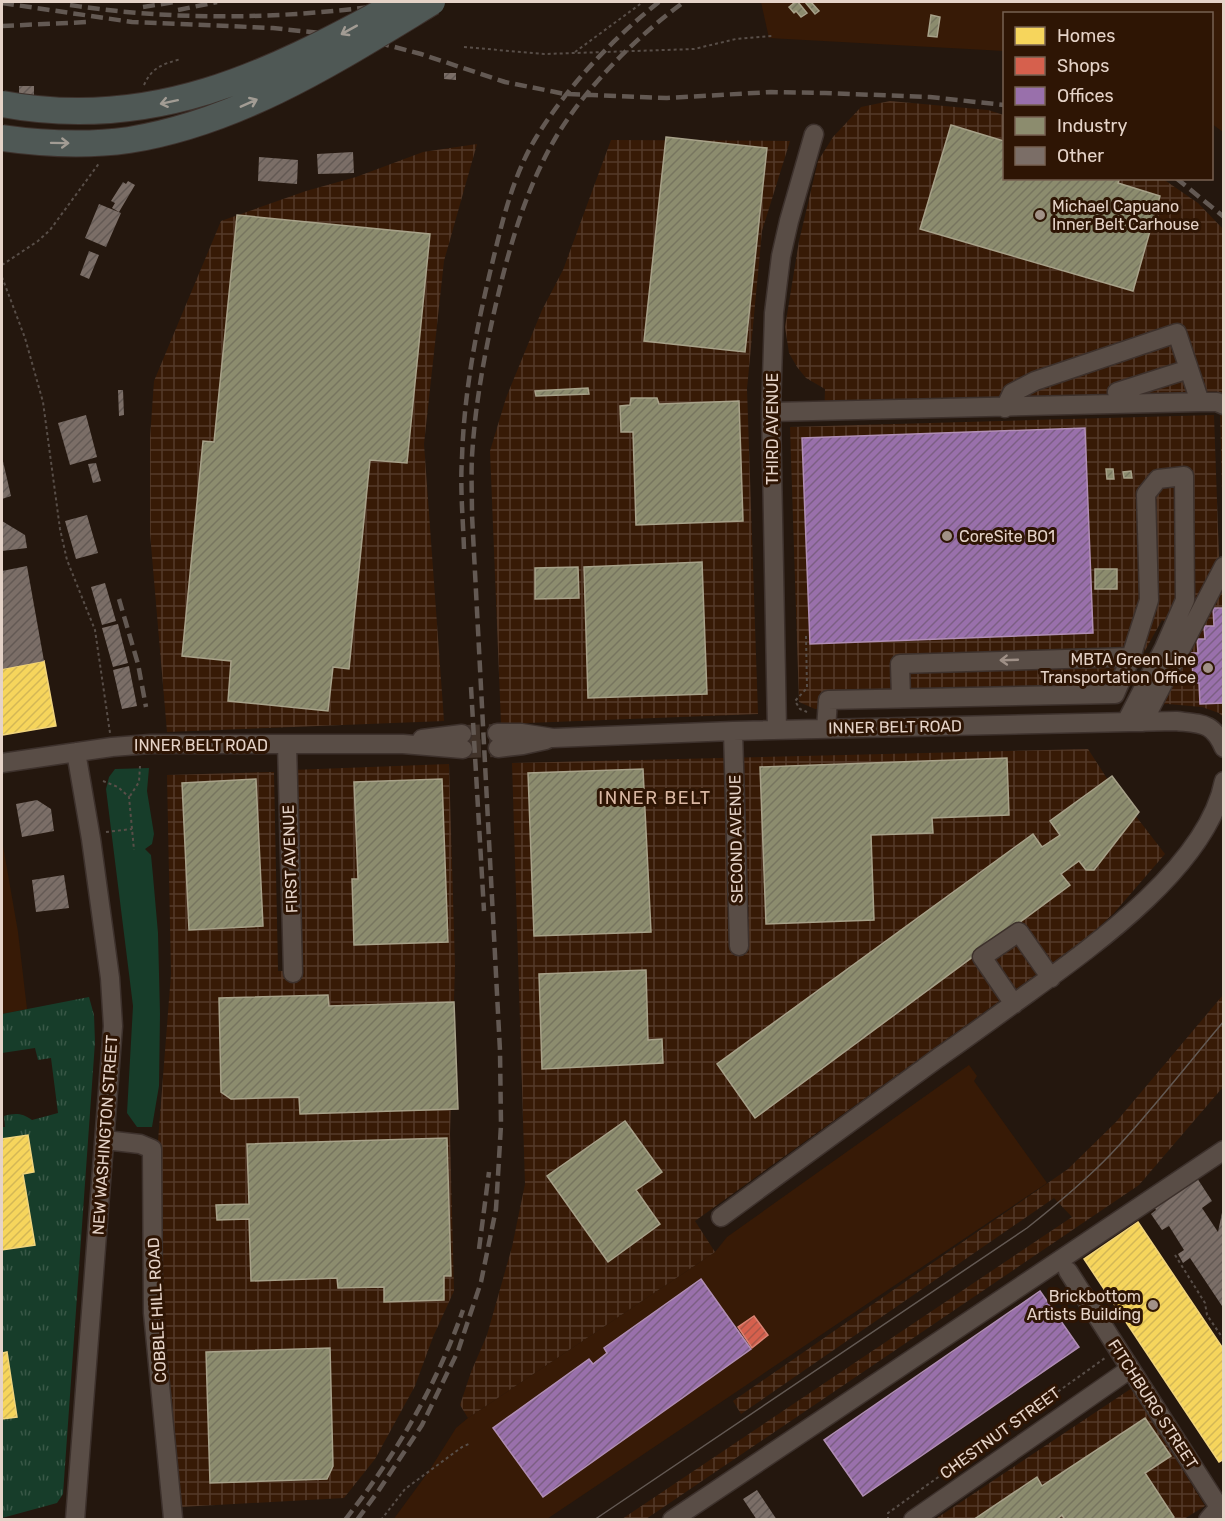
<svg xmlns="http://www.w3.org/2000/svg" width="1225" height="1521" font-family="Rubik,sans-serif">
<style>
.built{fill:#371a06}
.industrial{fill:url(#industrial-grid)}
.grass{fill:url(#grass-tufts)}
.park{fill:#173d2a}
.homes{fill:url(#homes-hatch);stroke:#f1d47c;stroke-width:1.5}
.shops{fill:url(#shops-hatch);stroke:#da8272;stroke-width:1.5}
.offices{fill:url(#offices-hatch);stroke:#b08eb4;stroke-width:1.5}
.industry{fill:url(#industry-hatch);stroke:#a7a189;stroke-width:1.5}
.building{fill:url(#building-hatch)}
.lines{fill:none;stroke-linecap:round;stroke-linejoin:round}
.minor-tunnel{stroke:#41332a;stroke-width:18;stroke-dasharray:18 9;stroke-linecap:butt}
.minor-casing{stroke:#3d312c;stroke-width:21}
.path{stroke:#584e48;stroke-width:2;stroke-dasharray:3 3;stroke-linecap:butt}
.minor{stroke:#594d46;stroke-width:18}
.tram{stroke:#635953;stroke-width:1.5}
.rail{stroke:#635953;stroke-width:4.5;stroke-dasharray:12 6;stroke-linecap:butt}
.highway-bridge-casing{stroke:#3d312c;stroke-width:28;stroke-linecap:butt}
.highway-bridge{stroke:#4f5855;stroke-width:26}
.oneway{stroke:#a29c94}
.oneway2{stroke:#9f9087}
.poi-dot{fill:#a19187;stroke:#2e1504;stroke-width:2}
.labels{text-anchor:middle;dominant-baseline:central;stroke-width:6;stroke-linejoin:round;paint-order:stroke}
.poi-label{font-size:16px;fill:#e5d3c8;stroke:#2e1504;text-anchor:start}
.street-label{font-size:16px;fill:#e5d3c8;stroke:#2e1504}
.neighbourhood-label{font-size:18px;letter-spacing:1.5px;fill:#d9b7a2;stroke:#2e1504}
</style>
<defs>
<pattern id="industrial-grid" width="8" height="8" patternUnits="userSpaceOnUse" patternTransform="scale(1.5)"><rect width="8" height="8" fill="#371a06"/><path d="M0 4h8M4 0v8" fill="none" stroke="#543a29"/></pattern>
<pattern id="grass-tufts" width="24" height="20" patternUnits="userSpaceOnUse" patternTransform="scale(1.5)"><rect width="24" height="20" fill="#173d2a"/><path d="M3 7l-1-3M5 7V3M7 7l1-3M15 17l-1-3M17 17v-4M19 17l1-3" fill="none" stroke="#395847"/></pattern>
<pattern id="homes-hatch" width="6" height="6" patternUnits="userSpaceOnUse" patternTransform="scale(1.5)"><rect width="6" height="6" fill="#f6d55c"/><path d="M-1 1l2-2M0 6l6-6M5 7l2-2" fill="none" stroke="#d3b756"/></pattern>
<pattern id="shops-hatch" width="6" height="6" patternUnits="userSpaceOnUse" patternTransform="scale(1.5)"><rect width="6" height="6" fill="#d6604d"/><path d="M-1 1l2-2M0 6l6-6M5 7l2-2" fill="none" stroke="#aa5648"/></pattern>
<pattern id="offices-hatch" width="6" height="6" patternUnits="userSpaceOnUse" patternTransform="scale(1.5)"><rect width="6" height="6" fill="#9970ab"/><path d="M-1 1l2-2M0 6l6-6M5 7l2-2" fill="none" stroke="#7c5f84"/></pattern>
<pattern id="industry-hatch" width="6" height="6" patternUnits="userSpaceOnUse" patternTransform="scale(1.5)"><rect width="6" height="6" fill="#8c8c6e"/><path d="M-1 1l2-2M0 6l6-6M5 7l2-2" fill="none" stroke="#77755f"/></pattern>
<pattern id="building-hatch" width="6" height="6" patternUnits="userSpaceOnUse" patternTransform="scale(1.5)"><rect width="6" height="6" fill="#7b6e67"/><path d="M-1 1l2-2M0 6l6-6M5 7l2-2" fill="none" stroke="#635954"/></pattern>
</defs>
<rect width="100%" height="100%" fill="#24170e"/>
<path class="built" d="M761 2H1223V132L1212 124V14H1004V51L769 38Z
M2 840 18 932 27 1009 2 1014Z
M969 1065 977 1076 974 1081 1047 1183 547 1519 393 1520 429 1471 456 1428 468 1418 715 1252 727 1237Z"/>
<path class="industrial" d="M890 101 988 110 1004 115V178L1163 179 1198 203 1223 229V538L1220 409 824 420 825 389 806 378 797 367 789 353 785 327 799 241 818 161 833 137 861 107Z
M611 140 790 141 762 231 747 389 758 714 501 724 490 451 506 398 542 310 563 270Z
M477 144 444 261 424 444 444 721 167 732 150 533V438L154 381 221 221 306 191 356 177 423 152Z
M1214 415 1219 558 1180 630 1162 620 1117 701 815 709 799 702 790 427Z
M1223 557V717L1219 713 1202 707 1168 704 1140 707Z
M1088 749 1108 780 1165 854 1114 913 1088 937 695 1221 715 1252 468 1418 460 1405 471 1372 487 1335 512 1247 525 1184 512 763Z
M449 764 455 966 450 1134 454 1291 433 1337 415 1386 375 1459 344 1498 180 1507 159 1342 158 1141 171 974 167 775 274 772 278 971H298L292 770Z
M1223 995V1087L1139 1185 646 1519H622L1072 1217 1054 1198 741 1414 733 1401 1068 1169 1116 1122Z
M1132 1388 1205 1506 1184 1519 934 1520Z"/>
<path class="grass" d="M89 997 94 1015 95 1042 63 1494 57 1503 2 1518V1127H5L4 1116C15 1113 22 1113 32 1120L58 1113 51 1058 38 1060 35 1048 2 1053V1014Z"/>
<path class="park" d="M149 768 147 791 154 834 152 844 145 849 151 855 153 876 158 933 160 1014 159 1086 152 1127H137L127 1113 133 1006 106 789 109 777 115 769Z"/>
<path class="homes" d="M44 661 56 726 2 735V669Z
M28 1135 34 1172 23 1174 35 1245 2 1250V1139Z
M1138 1222 1224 1350V1459L1219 1462 1084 1259Z
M7 1352 17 1417 2 1419V1353Z"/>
<path class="shops" d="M754 1316 768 1335 752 1348 738 1327Z"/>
<path class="offices" d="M1085 428 1093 633 810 644 802 438Z
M1213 608H1224V703L1200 704 1199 683H1193L1192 653H1198L1197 639H1205L1204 626H1214Z
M701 1279 751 1349 543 1497 493 1428 589 1359 593 1364 607 1353 604 1348Z
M1040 1291 1079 1347 863 1496 824 1440Z"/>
<path class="industry" d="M792 2H798L807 13 801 17 796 11 794 13 789 7 794 3Z
M805 2H811L819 11 815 14Z
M931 15 940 17 937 37 928 36Z
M951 125 1004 141V178H1120L1118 183 1160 196 1133 291 920 229Z
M666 137 767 148 745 352 644 341Z
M237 215 430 234 407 463 370 460 349 669 333 667 328 711 228 701 231 661 182 656 203 441 214 442Z
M588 388 589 394 536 396 535 391Z
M631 398H657L659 404 739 401 743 521 636 525 633 432H621L620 406 630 405Z
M1106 469H1113L1114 479H1107Z
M1131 471 1132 478H1124L1123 472Z
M702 562 707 694 588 698 584 567Z
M578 567 579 598 535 599V568Z
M1095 569H1117V589H1095Z
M1007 758 1009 815 932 818 933 833 871 835 874 920 766 924 760 767Z
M643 769 651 932 534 936 528 773Z
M1112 776 1139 812 1094 870H1086L1079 861 1061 874 1070 885 755 1118 717 1064 1033 834 1042 847 1060 835 1050 821Z
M256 779 263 926 189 930 182 783Z
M442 779 448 942 354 945 352 879H358L354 782Z
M646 970 648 1040 662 1039 663 1063 542 1069 539 974Z
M328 995 329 1006 454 1002 458 1109 300 1114 299 1097 231 1099 221 1092 219 998Z
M625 1121 662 1172 636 1190 660 1224 608 1262 547 1176Z
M447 1138 451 1276H444V1300L384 1302V1287L338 1288 337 1278 251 1281 249 1219 217 1220 216 1205 249 1204 247 1144Z
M330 1348 333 1466 327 1479 210 1483 206 1352Z
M1145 1418 1171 1456 1145 1473 1174 1517 1170 1520H1065L1062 1515 1056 1520H973L1037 1477 1042 1486Z"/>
<path class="building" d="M444 73H456V80L444 79Z
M19 86H34V97H19Z
M353 152 354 173 318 174 317 154Z
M259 157 298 160 297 184 258 181Z
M128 181 135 185 119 212 112 208 115 203 111 201 123 182 126 184Z
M99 204 121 213 106 247 85 238Z
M89 251 99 255 89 279 80 275Z
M118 390H123L124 415 119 416Z
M86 415 97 457 70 465 58 423Z
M2 457 11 496 2 499Z
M96 463 101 481 93 483 88 464Z
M87 515 98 553 76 559 65 521Z
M2 521 25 535 27 548 2 551Z
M27 566 44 661 2 669V571Z
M105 583 116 621 102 625 91 587Z
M118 624 128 663 113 667 102 628Z
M129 666 137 706 122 709 113 670Z
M37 800 51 809 54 831 22 837 16 804Z
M64 875 69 908 36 912 32 880Z
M1197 1178 1212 1201 1202 1208 1218 1232 1224 1203V1309L1190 1258 1183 1263 1178 1254 1184 1250 1169 1226 1162 1230 1151 1214 1156 1210 1154 1206Z
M757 1490 777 1520H757L743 1499Z"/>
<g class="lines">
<path class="minor-tunnel" d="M462 734 497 733
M463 749 498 748"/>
<g class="minor-casing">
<path id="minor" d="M1117 392 1189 369
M1005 408 1012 393 1035 381 1177 333 1200 402
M771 412 1200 402H1217L1224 405
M901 698 900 664 1131 657
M1143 722 1224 566
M826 729 828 700 1115 694 1131 657 1149 600 1146 494 1158 479 1184 476 1185 600 1164 648 1126 722
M777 730 771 412 774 313 781 256 789 221 814 134
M733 731 739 946
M497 733H521L553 738 733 731 1176 721C1202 724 1213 722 1224 748
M422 739 462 734
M287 744 293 973
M498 748 523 745 546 740
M2 763 112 747 150 744H403L463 749
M1014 1004 982 957 1019 932 1051 978
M105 1140 140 1144 152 1149 153 1313 173 1518
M721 1217C793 1164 866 1111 938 1058 964 1040 990 1021 1016 1002 1085 952 1207 869 1224 781
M1068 1271 1219 1507 1208 1520
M75 1520 113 1026 110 978 91 839 76 752
M672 1520 1224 1150
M913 1520 1130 1369"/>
</g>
<path class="path" d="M464 47 544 54 694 49 736 39 772 36
M575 52 643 2
M144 85C152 67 163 64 181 59
M2 265 38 241 50 230 100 162
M2 277 25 338 43 402 60 529 67 560 95 630 110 733
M806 636 807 688 795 701 800 709 807 712
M103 781 118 787 129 797 134 850
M130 796 139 782 140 766
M106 832 132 829
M1175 1255 1205 1303 1207 1315 1224 1340
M381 1520 405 1489 462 1447 471 1443
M888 1520V1513L1105 1358"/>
<use href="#minor" class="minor"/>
<path class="tram" d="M594 1520 1027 1228C1056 1205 1084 1182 1110 1155 1150 1113 1186 1066 1224 1021"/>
<path class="rail" d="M2 3 132 22 273 28 357 37 421 54 505 82 565 94 667 98 771 92 825 93 930 97 1004 105
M70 5C181 22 295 19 406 2
M143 7 175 2
M178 10 217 2
M396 10 444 2
M2 26 88 22
M1176 178 1224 217
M464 549C463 519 460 488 462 458 464 391 477 325 493 260 503 218 514 173 537 136 568 86 613 38 659 2
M119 599 138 664 146 707
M471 687 484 911
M479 1249 489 1172
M345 1520C395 1456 436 1387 463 1310
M357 1520 379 1490 422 1425 458 1351 481 1282 496 1209 501 1125 500 1051 472 515C472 496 471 476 472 456 475 406 484 356 495 308 509 248 525 190 556 137 586 87 637 36 684 2"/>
<g class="highway-bridge-casing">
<path id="highway-bridge" d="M2 104C152 132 267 75 395 5
M2 138C44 144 87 146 129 140 241 122 338 59 432 2"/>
</g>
<use href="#highway-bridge" class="highway-bridge"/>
</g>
<defs><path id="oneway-shaft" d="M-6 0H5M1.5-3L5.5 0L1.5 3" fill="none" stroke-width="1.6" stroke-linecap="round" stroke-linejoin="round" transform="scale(1.5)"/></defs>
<g class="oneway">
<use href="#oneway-shaft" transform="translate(349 30) rotate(151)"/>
<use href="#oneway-shaft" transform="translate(169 102) rotate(168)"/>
<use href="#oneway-shaft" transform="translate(249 103) rotate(-24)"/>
<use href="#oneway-shaft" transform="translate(60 143) rotate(1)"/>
</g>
<use class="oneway2" href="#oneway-shaft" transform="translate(1009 660) rotate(178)"/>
<g class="poi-dot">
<circle cx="1040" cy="215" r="6"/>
<circle cx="947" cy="536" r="6"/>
<circle cx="1208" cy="668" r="6"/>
<circle cx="1153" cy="1305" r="6"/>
</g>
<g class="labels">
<g class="poi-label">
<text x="1052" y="206">Michael Capuano<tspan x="1052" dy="18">Inner Belt Carhouse</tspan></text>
<text x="959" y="536">CoreSite BO1</text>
<text x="1196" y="659" text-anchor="end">MBTA Green Line<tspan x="1196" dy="18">Transportation Office</tspan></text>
<text x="1141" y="1296" text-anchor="end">Brickbottom<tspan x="1141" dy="18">Artists Building</tspan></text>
</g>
<g class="street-label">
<text transform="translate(772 429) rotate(-90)">THIRD AVENUE</text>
<text transform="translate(895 727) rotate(-1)">INNER BELT ROAD</text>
<text x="201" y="745">INNER BELT ROAD</text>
<text transform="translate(736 839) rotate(-91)">SECOND AVENUE</text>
<text transform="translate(290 859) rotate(-92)">FIRST AVENUE</text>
<text transform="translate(105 1135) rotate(-86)">NEW WASHINGTON STREET</text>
<text transform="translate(157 1310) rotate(-93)">COBBLE HILL ROAD</text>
<text transform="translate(1153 1404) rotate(57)">FITCHBURG STREET</text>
<text transform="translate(1000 1433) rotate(-36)">CHESTNUT STREET</text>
</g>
<g class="neighbourhood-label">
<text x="655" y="798">INNER BELT</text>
</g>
</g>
<rect width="1225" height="1521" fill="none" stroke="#e5d3c8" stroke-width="6"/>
<rect x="1003" y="12" width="210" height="168" fill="#2e1504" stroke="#776152" stroke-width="1.5"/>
<rect x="1015" y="27" width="30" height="18" fill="#f6d55c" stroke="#776152" stroke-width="1.5"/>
<text x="1057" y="42" font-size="18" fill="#e5d3c8">Homes</text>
<rect x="1015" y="57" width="30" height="18" fill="#d6604d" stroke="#776152" stroke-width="1.5"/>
<text x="1057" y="72" font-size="18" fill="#e5d3c8">Shops</text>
<rect x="1015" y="87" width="30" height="18" fill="#9970ab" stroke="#776152" stroke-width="1.5"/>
<text x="1057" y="102" font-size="18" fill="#e5d3c8">Offices</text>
<rect x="1015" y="117" width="30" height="18" fill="#8c8c6e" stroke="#776152" stroke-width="1.5"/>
<text x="1057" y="132" font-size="18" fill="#e5d3c8">Industry</text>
<rect x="1015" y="147" width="30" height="18" fill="#7b6e67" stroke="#776152" stroke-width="1.5"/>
<text x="1057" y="162" font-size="18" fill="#e5d3c8">Other</text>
</svg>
